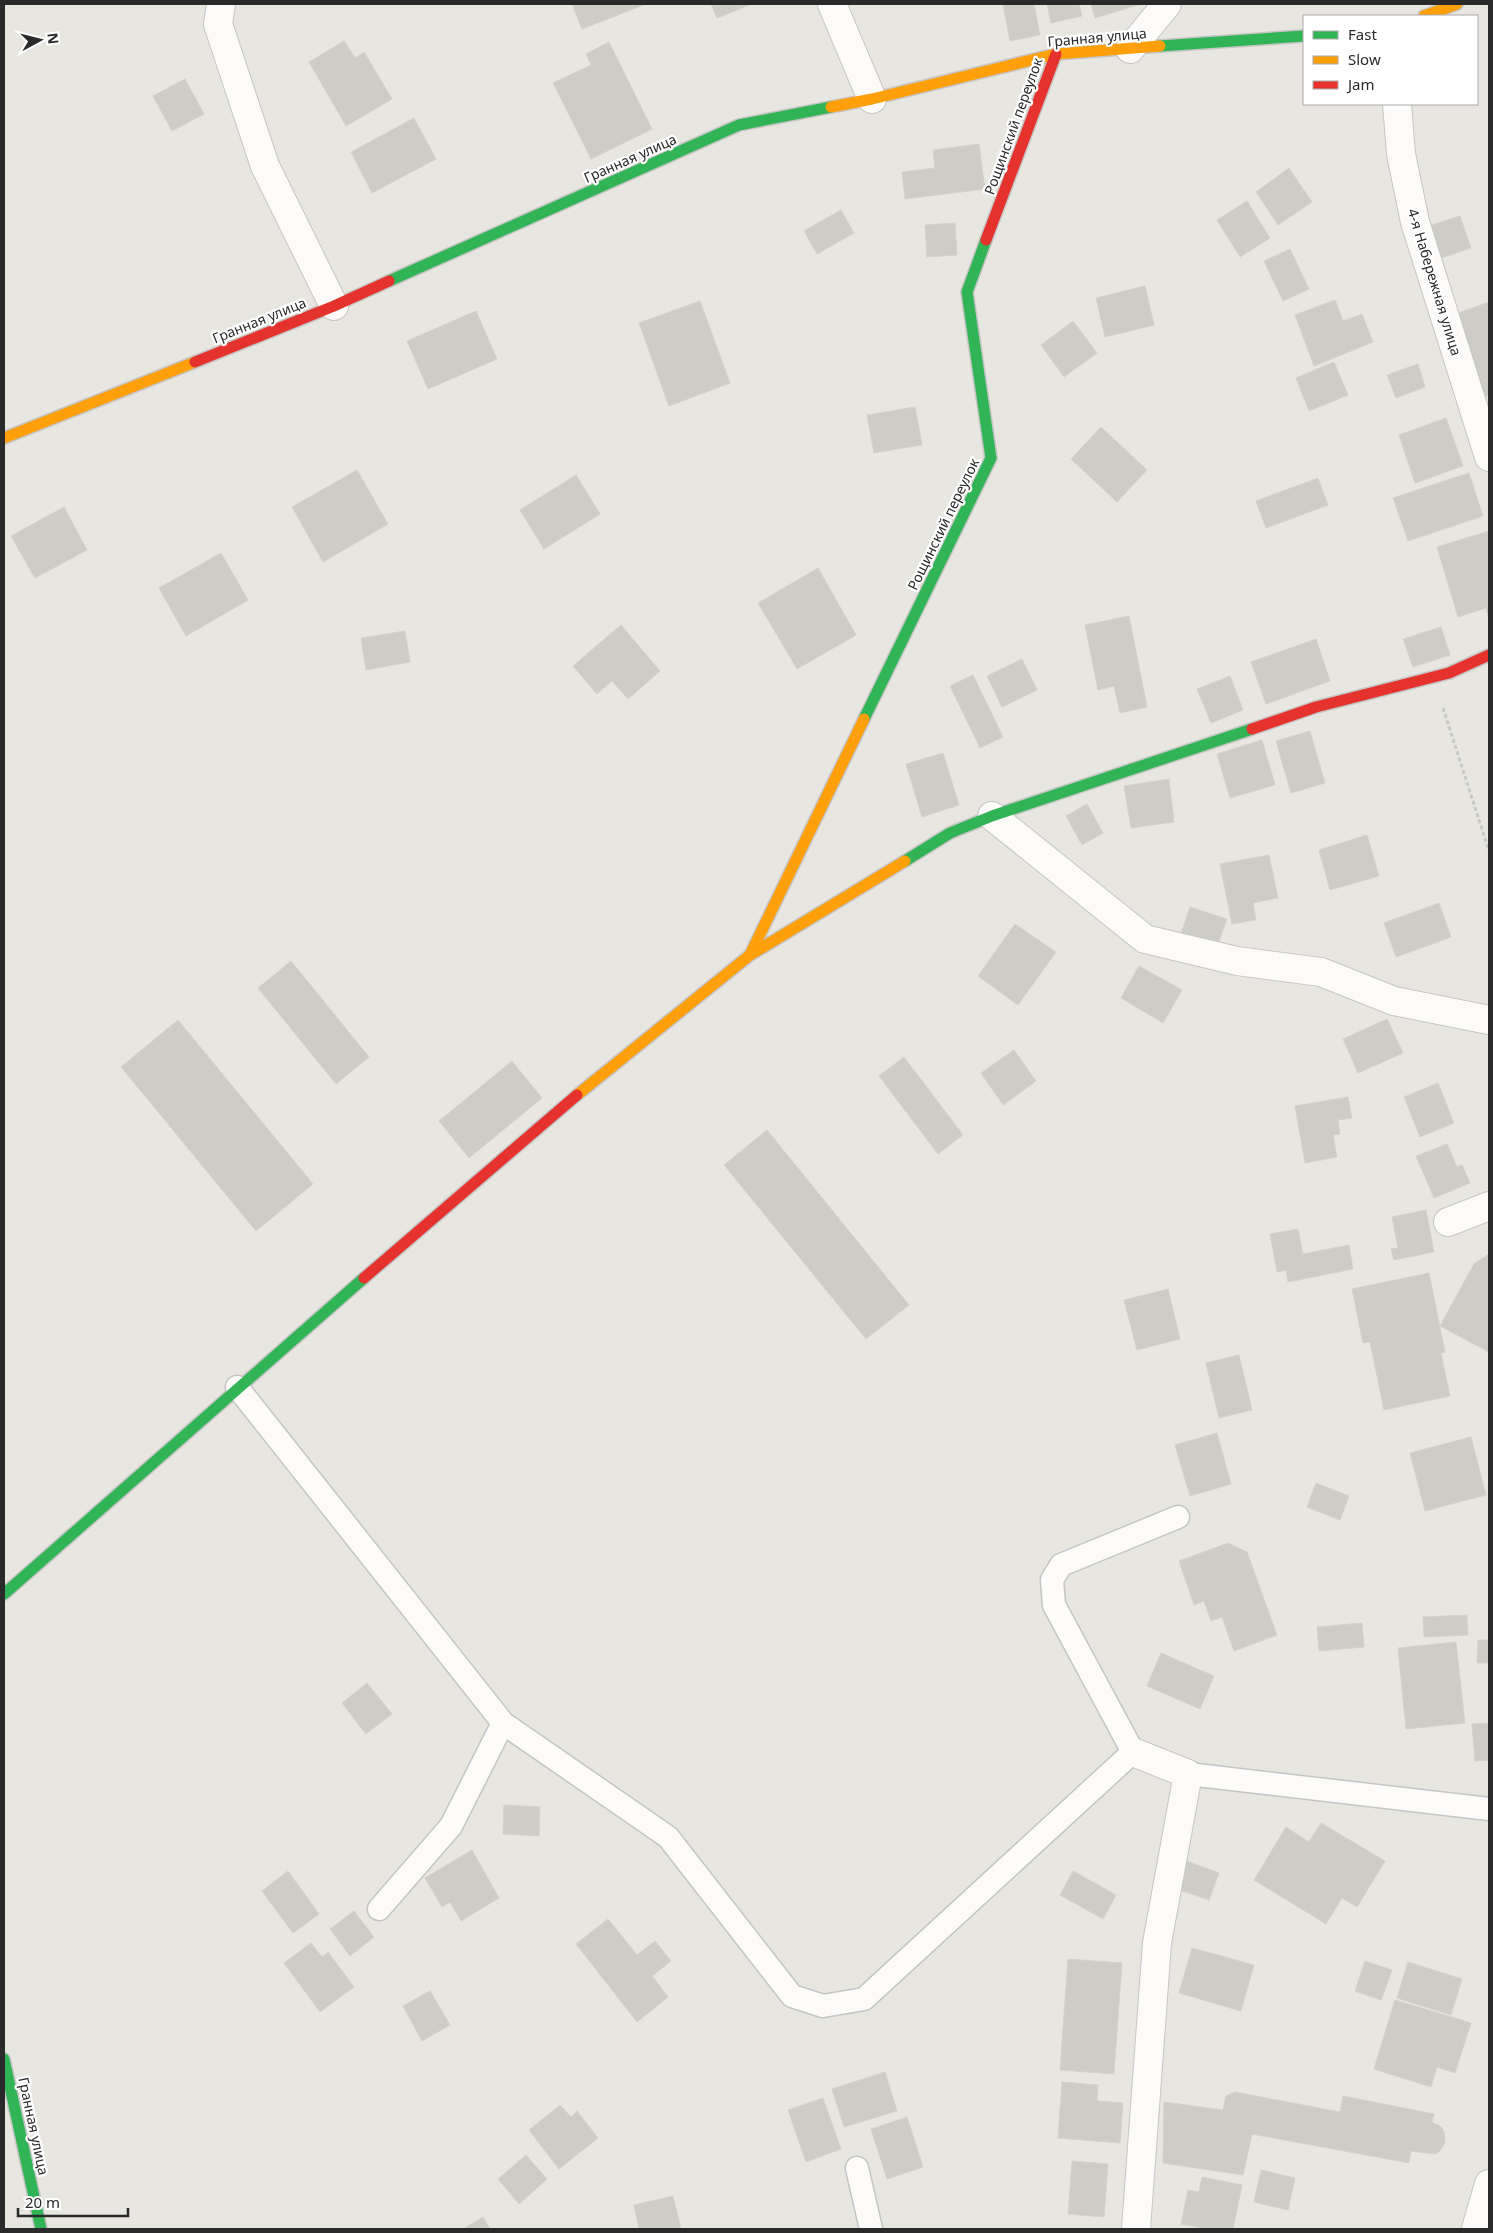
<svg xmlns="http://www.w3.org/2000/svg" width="1493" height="2233" font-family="'Noto Sans',sans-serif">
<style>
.building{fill:#cdccc7;stroke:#d3d2cc}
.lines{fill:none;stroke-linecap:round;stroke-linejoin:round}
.lane-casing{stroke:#c5c5c5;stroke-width:25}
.street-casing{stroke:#c5c5c5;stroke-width:30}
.fast-casing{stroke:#c5c5c5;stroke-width:14}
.slow-casing{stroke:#c5c5c5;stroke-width:14}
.jam-casing{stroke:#c5c5c5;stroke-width:14}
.path{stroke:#c8c8c7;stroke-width:3;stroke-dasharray:4 2.5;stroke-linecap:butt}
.lane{stroke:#fcfbfa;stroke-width:22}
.street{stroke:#fcfbfa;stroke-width:28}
.fast{stroke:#30b455;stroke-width:11}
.slow{stroke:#ff9f0a;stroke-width:11}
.jam{stroke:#e5322d;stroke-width:11}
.labels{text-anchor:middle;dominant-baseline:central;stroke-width:4.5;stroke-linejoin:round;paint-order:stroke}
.street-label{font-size:14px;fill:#2a2a2a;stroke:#fff}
</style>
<rect width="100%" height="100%" fill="#e8e6e0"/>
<path class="building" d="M572 4H646L582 29Z
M711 4H752L717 18Z
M1013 4H1034L1040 35 1010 41 1003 5Z
M1047 4H1079L1082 16 1051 23Z
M1091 4H1141L1095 18Z
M344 41 355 58 364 52 392 99 346 126 309 62Z
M609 42 652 129 591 159 553 83 591 65 586 54Z
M185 79 204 114 172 131 153 96Z
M414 118 436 159 372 193 351 152Z
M979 144 985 189 905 199 902 172 935 168 933 150Z
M1289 168 1312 202 1278 225 1256 192Z
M1247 201 1270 238 1240 257 1217 220Z
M841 210 854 233 817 254 804 231Z
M1460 216 1471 248 1438 259 1428 226Z
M955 223 957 255 927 257 925 225Z
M1290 249 1309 289 1283 301 1264 261Z
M1145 286 1154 325 1105 337 1096 298Z
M1335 300 1343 321 1362 314 1373 342 1314 366 1295 315Z
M700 301 730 383 669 406 639 323Z
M1489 302V395L1482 398 1453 315Z
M476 311 497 359 428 389 407 341Z
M1073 321 1097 353 1064 377 1041 345Z
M1334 362 1348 395 1309 411 1296 378Z
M1418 364 1425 387 1396 398 1387 375Z
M915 407 922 445 874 453 867 415Z
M1446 418 1463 466 1415 483 1399 435Z
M1101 427 1147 470 1117 502 1071 459Z
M357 470 388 524 323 562 292 507Z
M1469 473 1483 516 1408 541 1393 498Z
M576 475 600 514 544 549 520 510Z
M1318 478 1328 505 1266 528 1256 501Z
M64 507 87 550 35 578 11 536Z
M1489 531V620L1486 608 1458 617 1437 547Z
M221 553 248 600 186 636 159 588Z
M818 568 856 635 797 669 758 603Z
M1129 616 1147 707 1120 713 1114 686 1098 690 1085 625Z
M621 625 660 671 628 699 612 681 597 694 573 666Z
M1441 627 1450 655 1413 667 1403 639Z
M405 631 410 662 366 670 361 638Z
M1316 639 1330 681 1266 704 1251 662Z
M1022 659 1037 690 1002 707 987 676Z
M973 675 1003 737 980 748 950 686Z
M1230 676 1243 710 1211 723 1197 689Z
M1310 731 1325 783 1291 793 1276 741Z
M1262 740 1275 785 1230 798 1217 754Z
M943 753 959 805 922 817 906 764Z
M1169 779 1174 822 1131 828 1124 786Z
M1087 804 1103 833 1082 845 1066 816Z
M1367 835 1379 876 1330 890 1319 850Z
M1269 855 1278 898 1253 903 1256 920 1232 924 1220 864Z
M1439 903 1451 937 1396 957 1384 923Z
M1190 907 1227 919 1216 949 1180 937Z
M1015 924 1056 952 1018 1005 978 976Z
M291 961 369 1057 336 1084 258 988Z
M1139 966 1182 990 1163 1023 1121 998Z
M1387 1019 1403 1053 1358 1073 1343 1039Z
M178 1020 313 1184 256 1231 121 1067Z
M1014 1050 1036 1081 1003 1105 981 1073Z
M904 1057 963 1135 938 1154 879 1076Z
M512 1061 542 1098 469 1158 439 1121Z
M1438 1083 1454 1123 1420 1137 1404 1097Z
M1348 1097 1352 1118 1338 1120 1340 1134 1333 1135 1337 1157 1305 1163 1295 1106Z
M767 1130 909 1305 866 1339 724 1165Z
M1447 1144 1457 1167 1462 1165 1470 1183 1434 1198 1416 1156Z
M1426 1210 1434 1252 1394 1260 1391 1249 1398 1248 1392 1217Z
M1298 1229 1303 1254 1349 1245 1353 1269 1288 1282 1286 1270 1277 1272 1270 1234Z
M1489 1254V1352L1440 1326 1474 1264Z
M1429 1273 1445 1352 1441 1353 1450 1396 1384 1410 1370 1342 1363 1343 1352 1289Z
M1168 1289 1180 1339 1137 1350 1124 1300Z
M1239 1355 1252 1410 1219 1418 1206 1363Z
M1217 1433 1231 1484 1190 1496 1175 1445Z
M1471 1437 1486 1495 1425 1511 1410 1453Z
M1316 1483 1349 1496 1340 1520 1307 1507Z
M1228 1543 1247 1552 1277 1635 1234 1651 1222 1617 1211 1621 1204 1601 1194 1605 1179 1561Z
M1467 1615 1468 1635 1424 1637 1423 1617Z
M1362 1623 1364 1647 1319 1651 1317 1627Z
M1478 1640H1489V1663H1477Z
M1456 1642 1465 1723 1406 1729 1398 1648Z
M1161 1653 1214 1676 1200 1709 1147 1686Z
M367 1683 392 1714 366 1734 342 1703Z
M1489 1723V1760L1475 1761 1472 1724Z
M504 1805 540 1807 539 1836 503 1834Z
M1321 1823 1385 1861 1357 1907 1342 1898 1326 1924 1254 1880 1286 1827 1309 1842Z
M472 1850 499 1898 461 1921 450 1902 442 1907 425 1878Z
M1184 1860 1219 1873 1209 1900 1174 1888Z
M288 1871 319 1914 293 1933 262 1891Z
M1073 1871 1116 1895 1103 1919 1060 1895Z
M354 1911 374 1937 350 1956 330 1929Z
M608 1919 637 1955 655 1941 671 1961 652 1976 668 1997 637 2022 576 1944Z
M311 1943 322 1957 328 1952 354 1987 320 2012 284 1963Z
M1192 1948 1254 1965 1241 2011 1179 1993Z
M1068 1959 1122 1963 1114 2074 1060 2070Z
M1365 1961 1392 1970 1381 2000 1355 1991Z
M1408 1962 1462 1979 1451 2015 1397 1998Z
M430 1991 450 2025 422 2041 403 2006Z
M1395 2000 1471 2023 1455 2073 1437 2067 1431 2087 1374 2069Z
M885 2072 897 2111 844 2127 832 2089Z
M1062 2082 1098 2085 1097 2101 1123 2103 1120 2143 1058 2138Z
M1235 2092 1340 2112 1343 2096 1434 2114 1432 2122 1441 2127 1444 2132 1445 2143 1439 2152 1434 2154 1411 2151 1409 2163 1252 2134 1243 2175 1163 2163 1164 2102 1223 2110 1226 2096Z
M823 2098 841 2149 806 2162 788 2110Z
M560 2105 571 2117 577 2111 598 2138 559 2169 529 2130Z
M907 2117 923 2167 887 2179 871 2129Z
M526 2155 547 2179 519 2204 498 2179Z
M1072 2161 1108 2164 1104 2217 1068 2214Z
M1261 2170 1295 2178 1288 2210 1254 2202Z
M1202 2177 1242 2185 1233 2229H1208L1181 2224 1188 2190 1199 2192Z
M673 2196 681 2229H639L634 2205Z
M483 2217 490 2229H463Z"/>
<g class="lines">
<g class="lane-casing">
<path id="lane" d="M237 1387 503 1723 668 1837 792 1996 823 2006 864 1999 1133 1752 1054 1605 1052 1580 1061 1565 1178 1517
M1188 1774 1489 1809
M379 1909 451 1826 503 1723
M857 2168 871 2229"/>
</g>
<g class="street-casing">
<path id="street" d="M221 4 218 24 265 166 334 306
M832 4 872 99
M1130 49 1167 4
M1397 104 1401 154 1415 222 1489 457
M992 816 1145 939 1237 961 1321 972 1394 1001 1489 1020
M1448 1222 1489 1206
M1133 1752 1188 1774 1157 1943 1136 2229
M1476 2229 1489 2184"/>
</g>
<g class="fast-casing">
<path id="fast" d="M1160 46 1304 36
M389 281 739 125 831 107
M864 719 991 458 967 292 986 240
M905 861 950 833 992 816 1252 729
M4 1594 364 1278
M4 2059 41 2229"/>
</g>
<g class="slow-casing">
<path id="slow" d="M1424 16 1457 4
M831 107 872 99 1056 54 1160 46
M4 438 195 362
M750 955 864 719
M577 1095 750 955 905 861"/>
</g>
<g class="jam-casing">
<path id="jam" d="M986 240 1056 54
M195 362 334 306 389 281
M1252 729 1316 707 1449 673 1489 655
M364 1278 577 1095"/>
</g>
<path class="path" d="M1443 708 1489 851"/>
<use href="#lane" class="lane"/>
<use href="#street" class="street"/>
<use href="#fast" class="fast"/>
<use href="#slow" class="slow"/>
<use href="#jam" class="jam"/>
</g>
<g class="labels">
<g class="street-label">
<text transform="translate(1097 37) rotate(-5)">Гранная улица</text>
<text transform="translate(1013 126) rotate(-70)">Рощинский переулок</text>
<text transform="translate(630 158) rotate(-24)">Гранная улица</text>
<text transform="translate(1435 282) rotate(73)">4-я Набережная улица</text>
<text transform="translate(259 320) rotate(-22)">Гранная улица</text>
<text transform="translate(943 524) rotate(-64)">Рощинский переулок</text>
<text transform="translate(34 2126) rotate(78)">Гранная улица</text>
</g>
</g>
<rect width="1493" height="2233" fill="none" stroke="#2a2a2a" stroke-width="10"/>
<rect x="1303" y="15" width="175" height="90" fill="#ffffff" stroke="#aaaaaa"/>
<rect x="1313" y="31" width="25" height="8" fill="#30b455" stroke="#aaaaaa"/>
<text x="1348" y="40" font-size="15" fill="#2a2a2a">Fast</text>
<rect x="1313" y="56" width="25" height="8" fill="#ff9f0a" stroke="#aaaaaa"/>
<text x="1348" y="65" font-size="15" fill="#2a2a2a">Slow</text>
<rect x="1313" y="81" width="25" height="8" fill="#e5322d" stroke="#aaaaaa"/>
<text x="1348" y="90" font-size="15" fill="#2a2a2a">Jam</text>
<g transform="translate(40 40) rotate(83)" stroke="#ffffff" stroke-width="4" paint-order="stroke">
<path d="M0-4L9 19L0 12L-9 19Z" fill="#2a2a2a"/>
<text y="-8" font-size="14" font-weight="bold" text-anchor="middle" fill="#2a2a2a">N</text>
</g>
<path d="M18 2208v8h110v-8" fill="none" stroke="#2a2a2a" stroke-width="2.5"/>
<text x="25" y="2208" font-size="15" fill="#2a2a2a" stroke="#ffffff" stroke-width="4" paint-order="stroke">20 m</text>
</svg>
